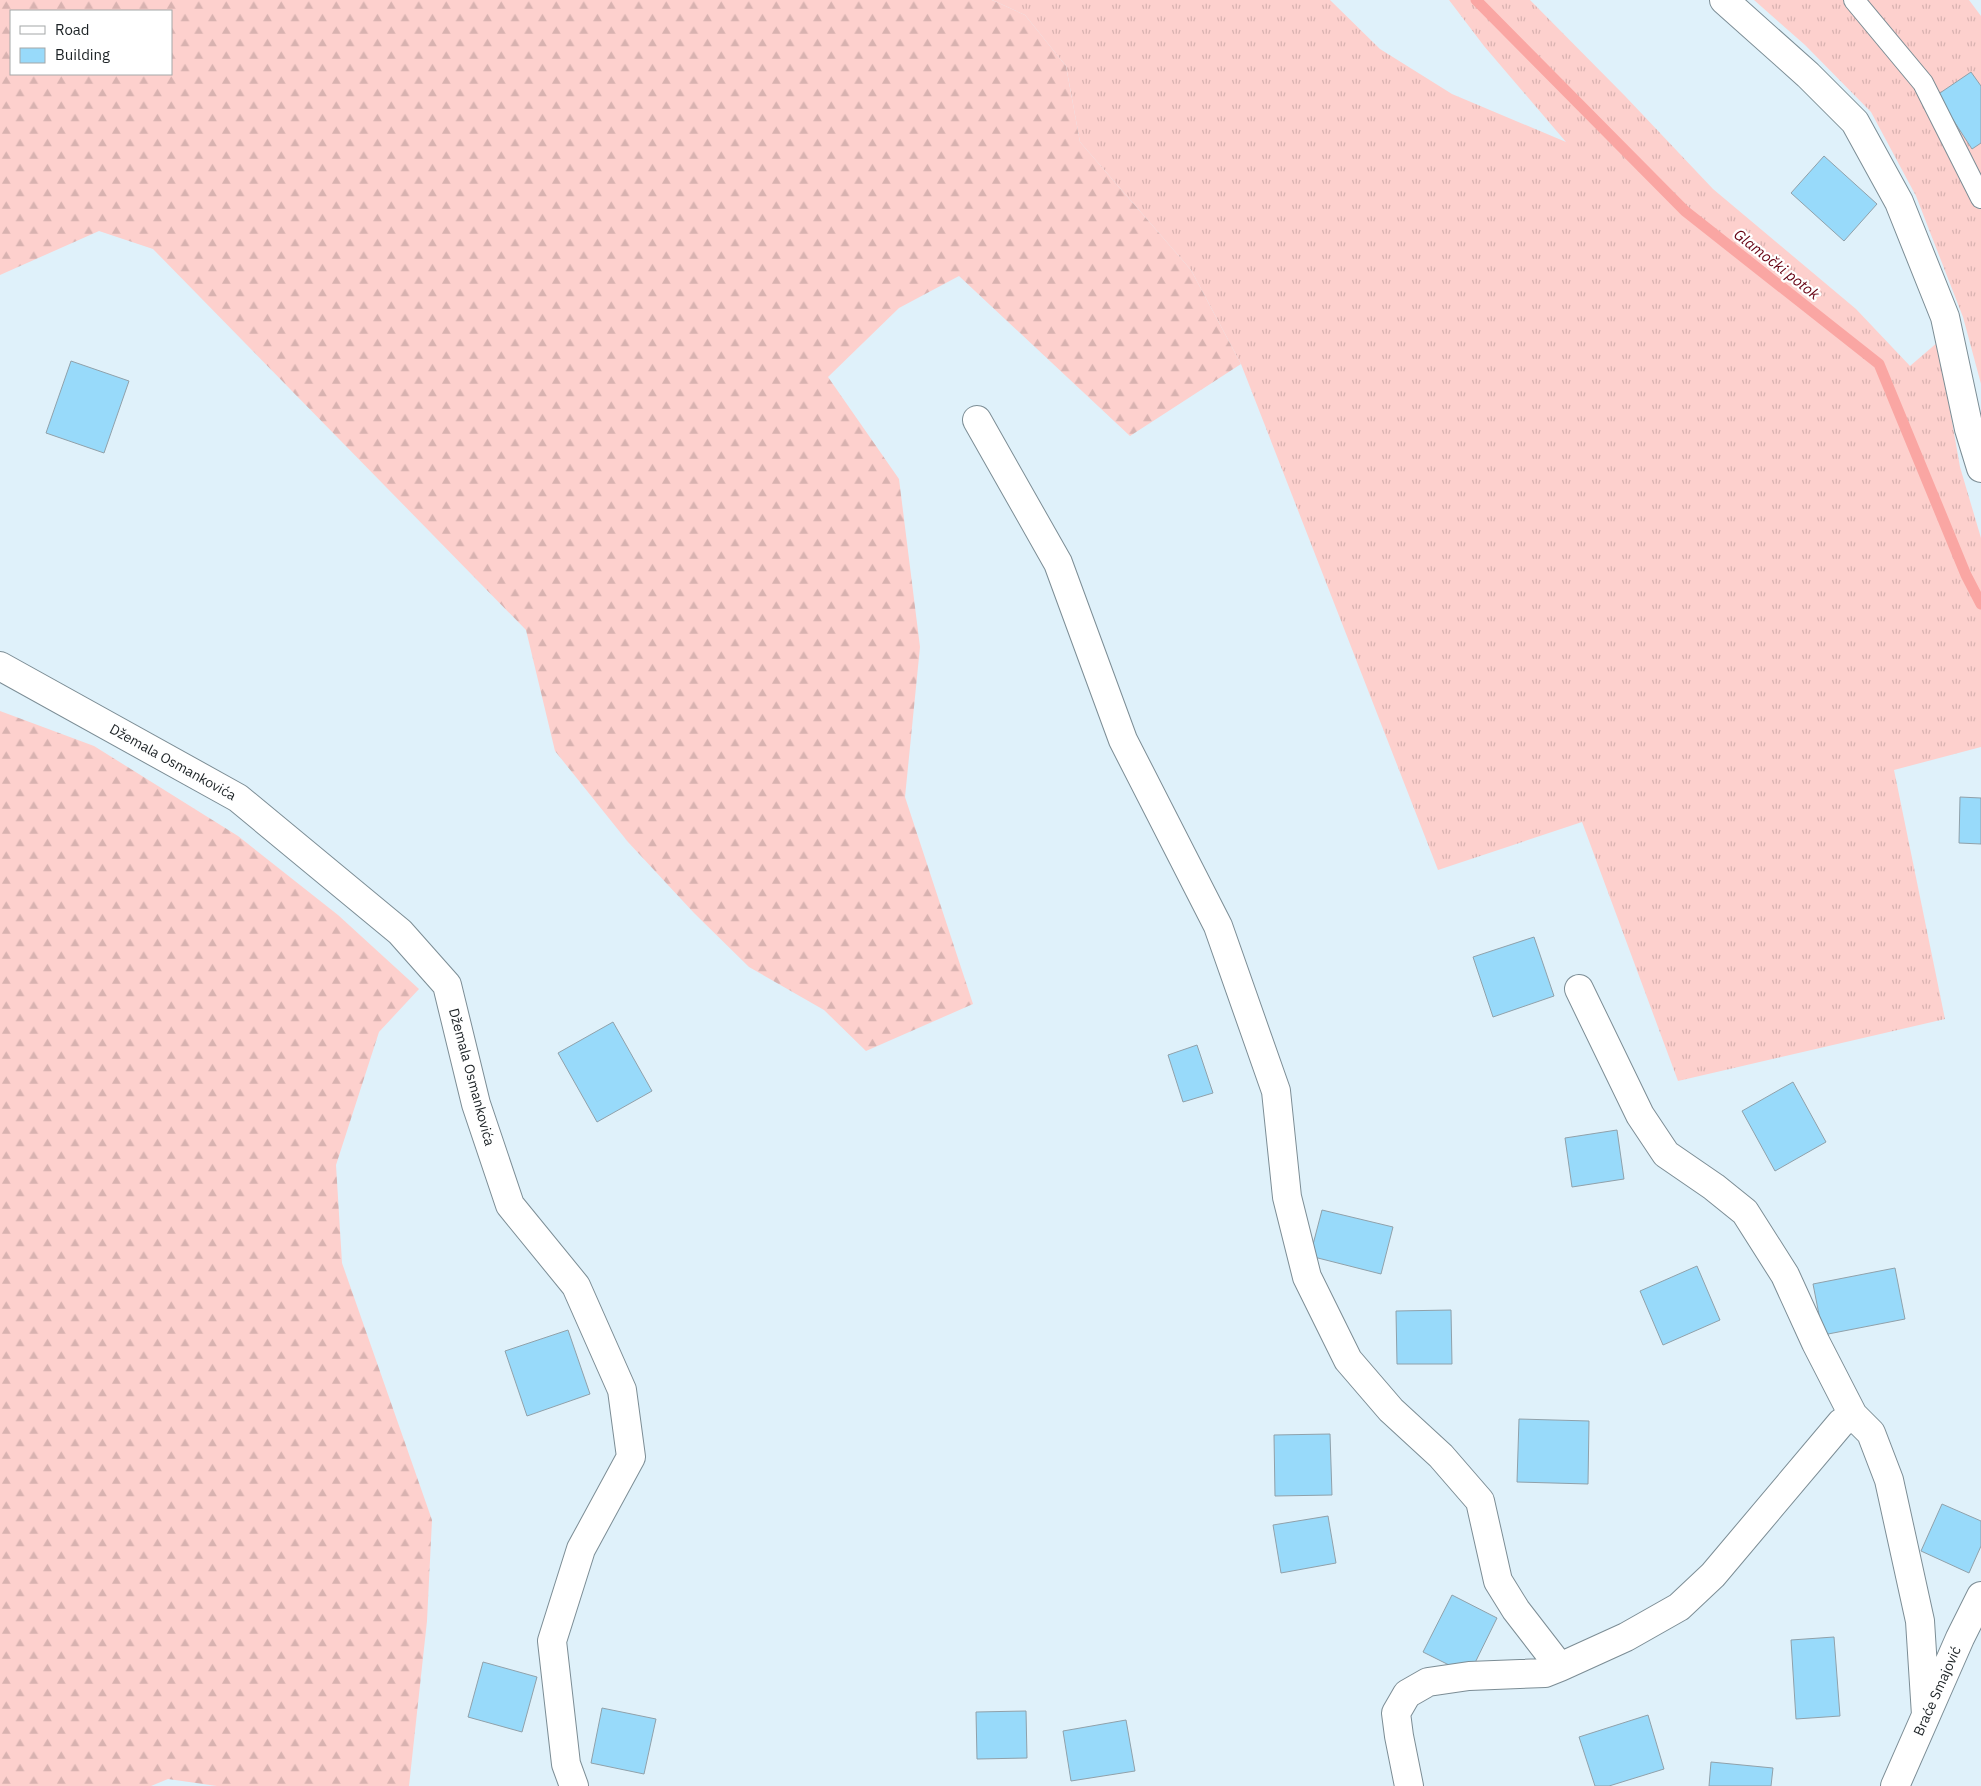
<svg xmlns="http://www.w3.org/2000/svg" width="1981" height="1786" font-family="'IBM Plex Sans',sans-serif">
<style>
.grass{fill:url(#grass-tufts)}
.forest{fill:url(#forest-firs);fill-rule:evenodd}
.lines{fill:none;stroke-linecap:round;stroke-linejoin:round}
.stream{stroke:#faa6a3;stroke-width:11}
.building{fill:#98dafa;stroke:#90a1aa}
.lane-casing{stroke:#7c8d95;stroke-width:22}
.street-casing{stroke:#7c8d95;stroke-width:30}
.lane{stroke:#fff;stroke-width:20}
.street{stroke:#fff;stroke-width:28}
.labels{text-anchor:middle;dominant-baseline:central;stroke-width:4.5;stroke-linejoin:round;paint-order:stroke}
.street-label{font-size:14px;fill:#1c2225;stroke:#fff}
.water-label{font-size:15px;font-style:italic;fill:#650011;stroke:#fff}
</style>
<defs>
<pattern id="grass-tufts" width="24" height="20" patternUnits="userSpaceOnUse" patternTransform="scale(1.25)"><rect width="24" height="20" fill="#fdd0cd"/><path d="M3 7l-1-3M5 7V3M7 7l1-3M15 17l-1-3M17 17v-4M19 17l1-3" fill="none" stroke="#d8b2b0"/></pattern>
<pattern id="forest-firs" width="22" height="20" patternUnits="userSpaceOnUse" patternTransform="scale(1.25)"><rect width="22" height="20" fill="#fdd0cd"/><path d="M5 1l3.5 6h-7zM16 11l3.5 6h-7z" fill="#d8b2b0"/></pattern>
</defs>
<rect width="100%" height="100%" fill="#dff1fa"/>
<path class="grass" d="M992 0H1330L1380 49 1452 94 1566 142 1484 46 1449 0H1530L1625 96 1713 189 1856 309 1910 366 1938 342 1960 467 1981 538V747L1894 770 1945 1019 1678 1081 1582 822 1438 870 1241 364 1191 270 1080 142 1066 66 1025 15Z
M1754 0H1969L1981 16V384L1963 317 1916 196 1871 112 1805 45Z"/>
<path class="forest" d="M0 0H992L1025 15 1066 66 1080 142 1191 270 1241 364 1130 436 959 276 899 308 828 377 899 479 920 647 905 797 973 1004 866 1051 824 1010 749 967 694 913 628 842 555 751 526 630 153 249 99 231 0 275ZM11 11H171V74H11Z
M0 711 94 746 238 836 338 915 419 989 379 1032 336 1165 342 1263 432 1520 427 1621 409 1786H217L168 1779 151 1786H0Z"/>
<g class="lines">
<path class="stream" d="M1476 0 1685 211 1879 364 1966 575 1981 604"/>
</g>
<path class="building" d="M1971 72 1981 86V143L1972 149 1937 95Z
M1824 156 1877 204 1844 241 1791 193Z
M71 361 129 381 104 453 46 433Z
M1960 797 1981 798V844L1959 843Z
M1534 937 1554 996 1493 1017 1473 957Z
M613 1022 652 1091 597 1122 558 1053Z
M1197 1045 1213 1093 1183 1102 1168 1055Z
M1793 1082 1826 1142 1775 1171 1742 1111Z
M1617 1130 1624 1179 1572 1187 1565 1138Z
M1322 1210 1393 1227 1381 1274 1310 1256Z
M1697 1266 1720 1320 1663 1345 1640 1291Z
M1895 1268 1905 1319 1823 1335 1813 1284Z
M1451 1310 1452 1364H1397L1396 1311Z
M568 1330 590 1394 527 1416 505 1351Z
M1519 1419 1589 1421 1588 1484 1517 1482Z
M1330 1434 1332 1495 1275 1496 1274 1435Z
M1942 1504 1981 1521V1546L1969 1573 1921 1551Z
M1328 1516 1336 1563 1281 1573 1273 1525Z
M1452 1595 1497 1618 1469 1675 1423 1652Z
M1834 1637 1840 1716 1796 1719 1791 1640Z
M483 1662 537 1677 522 1732 468 1717Z
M602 1708 656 1719 644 1774 591 1763Z
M1026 1711 1027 1758 977 1759 976 1712Z
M1648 1715 1664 1769 1609 1786H1595L1579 1737Z
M1126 1720 1135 1771 1071 1781 1063 1731Z
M1711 1762 1773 1768 1771 1786H1709Z"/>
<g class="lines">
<g class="lane-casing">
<path id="lane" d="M1854 0 1923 83 1981 198"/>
</g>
<g class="street-casing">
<path id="street" d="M1724 0 1808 75 1855 122 1899 202 1945 317 1969 429 1981 468
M977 420 1058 563 1123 740 1218 926 1276 1091 1287 1197 1307 1277 1348 1360 1391 1410 1441 1456 1480 1501 1498 1581 1516 1610 1560 1667 1626 1637 1679 1607 1713 1575 1841 1423 1853 1415 1871 1433 1889 1480 1920 1621 1926 1715
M0 666 238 798 400 932 447 985 476 1104 510 1205 576 1286 622 1390 631 1457 581 1549 552 1641 566 1764 574 1786
M1579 989 1640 1115 1666 1154 1714 1187 1745 1212 1785 1275 1816 1343 1853 1415
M1409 1786 1399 1736 1396 1713 1407 1694 1428 1682 1469 1676 1545 1673 1560 1667
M1895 1786 1960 1638 1981 1596"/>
</g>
<use href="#lane" class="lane"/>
<use href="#street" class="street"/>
</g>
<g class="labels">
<g class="street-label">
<text transform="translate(173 762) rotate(29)">Džemala Osmankovića</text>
<text transform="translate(472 1077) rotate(75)">Džemala Osmankovića</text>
<text transform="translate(1937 1691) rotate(-66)">Braće Smajović</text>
</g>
<g class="water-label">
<text transform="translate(1777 264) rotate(38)">Glamočki potok</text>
</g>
</g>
<rect x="10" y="10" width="162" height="65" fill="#ffffff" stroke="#a4a7a8"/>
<rect x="20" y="26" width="25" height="8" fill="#ffffff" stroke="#a4a7a8"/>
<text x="55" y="35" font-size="15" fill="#1c2225">Road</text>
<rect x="20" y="48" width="25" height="15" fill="#98dafa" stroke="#a4a7a8"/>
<text x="55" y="60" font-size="15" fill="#1c2225">Building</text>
</svg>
